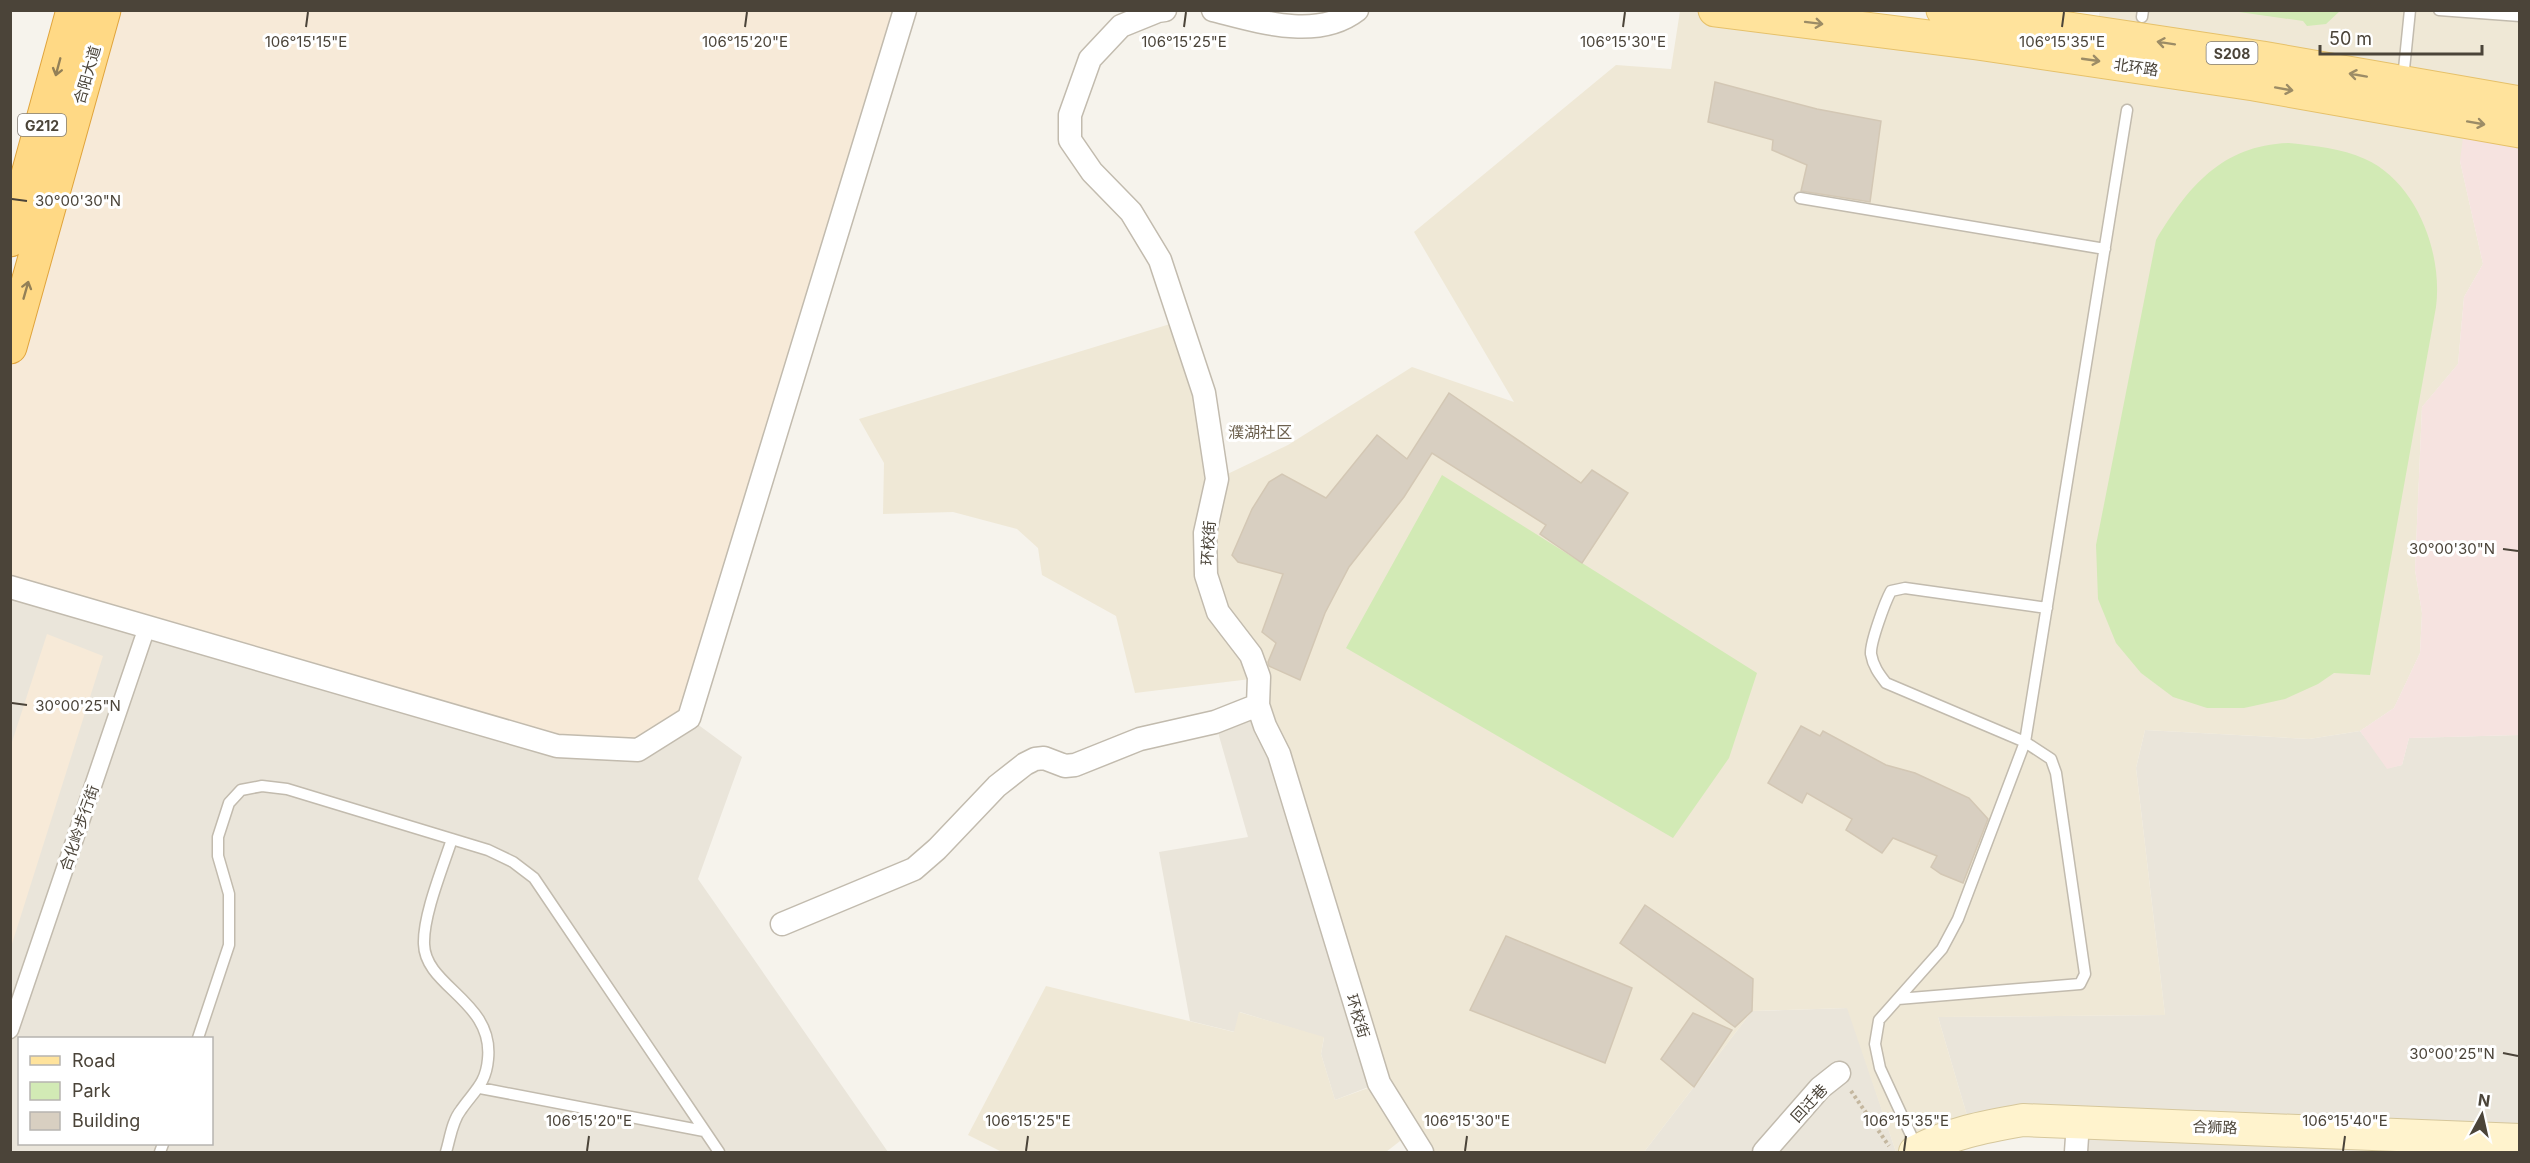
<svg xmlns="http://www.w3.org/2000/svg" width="2530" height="1163" font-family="Inter,'Noto Sans SC',sans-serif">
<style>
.residential{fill:#eae5da;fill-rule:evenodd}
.commercial{fill:#f7ead8}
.education{fill:#efe8d6}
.medical{fill:#f6e3e0}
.green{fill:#d2eab5}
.building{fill:#d8cfc1;stroke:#d3c7b4;stroke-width:1.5}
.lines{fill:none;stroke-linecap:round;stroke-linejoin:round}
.service-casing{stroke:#c2bbae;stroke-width:13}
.pedestrian-casing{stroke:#c2bbae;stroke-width:19}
.minor-casing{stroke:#c2bbae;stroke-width:25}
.secondary-casing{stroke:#d6c79b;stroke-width:34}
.primary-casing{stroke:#e6c16a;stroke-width:35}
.trunk-casing{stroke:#e0a43c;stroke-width:35}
.path{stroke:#c4b79f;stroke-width:4;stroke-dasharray:3 3;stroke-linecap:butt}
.service{stroke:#fff;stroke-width:10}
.pedestrian{stroke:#fff;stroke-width:16}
.minor{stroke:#fff;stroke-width:22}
.secondary{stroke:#fff3cd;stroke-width:32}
.primary{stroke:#ffe39c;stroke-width:33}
.trunk{stroke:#ffd985;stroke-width:33}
.oneway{stroke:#9c8c66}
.oneway2{stroke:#938057}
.ticks{fill:none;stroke:#4b4439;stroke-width:2}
.labels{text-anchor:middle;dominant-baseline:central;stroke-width:6;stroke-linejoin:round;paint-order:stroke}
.shield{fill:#fff;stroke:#817c74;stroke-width:1.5}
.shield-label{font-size:14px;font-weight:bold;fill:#4b4439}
.street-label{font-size:15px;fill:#4b4439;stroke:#fff}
.neighbourhood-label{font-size:16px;fill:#6e6250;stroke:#fff}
.ticks-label{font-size:15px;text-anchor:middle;fill:#4b4439;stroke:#fff;stroke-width:6;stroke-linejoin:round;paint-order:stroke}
</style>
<rect width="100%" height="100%" fill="#f6f3ec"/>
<path class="residential" d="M10 587 689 718 742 757 698 879 888 1152H11ZM20 1038H212V1144H20Z
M1258 705 1379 1083 1335 1100 1321 1054 1324 1038 1240 1012 1235 1032 1190 1021 1159 852 1248 837 1215 722Z
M2145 730 2309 739 2360 731 2388 768 2402 765 2409 738 2519 735V1152H2076L2078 1122 1971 1129 1938 1017 2165 1015 2136 768Z
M1848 1008 1896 1152H1644L1752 1011Z"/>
<path class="commercial" d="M104 11H905L689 718 638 750 557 746 11 587V347Z
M47 634 103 656 11 947V745Z"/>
<path class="education" d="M1680 11H1715L2095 32 2100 11H2519V103L2460 161 2483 264 2464 297 2458 364 2422 407 2415 570 2422 613 2420 653 2394 708 2360 731 2309 739 2145 730 2136 768 2165 1015 1938 1017 1971 1129 1915 1152H1896L1847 1008 1752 1011 1644 1152H1422L1409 1134 1386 1152H1002L968 1135 1046 986 1234 1032 1239 1012 1324 1037 1321 1054 1335 1100 1379 1084 1259 678 1135 693 1116 616 1042 575 1038 548 1017 529 953 512 883 514 884 463 859 419 1180 321 1217 479 1288 445 1412 367 1514 402 1414 232 1616 65 1671 69Z"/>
<path class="medical" d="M2465 121 2519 131V735L2409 738 2402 765 2387 769 2360 731 2394 708 2420 653 2422 613 2415 570 2422 407 2458 364 2464 297 2483 264 2460 161Z"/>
<path class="green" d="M2232 11H2340L2326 24 2307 26 2303 21Z
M2289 143C2315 146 2341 148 2365 159 2417 182 2443 254 2436 307L2370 675 2334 673 2318 684 2285 699 2244 708H2207L2173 697 2141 673 2116 643 2098 599 2096 545 2156 240C2188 187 2222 145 2289 143Z
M1442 475 1757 673 1729 758 1673 838 1346 648Z"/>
<path class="building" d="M1715 82 1817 109 1881 121 1870 202 1801 191 1807 165 1772 150 1773 140 1708 122Z
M1449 393 1581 483 1592 470 1628 493 1582 563 1540 534 1546 525 1432 453 1404 497 1349 567 1325 613 1300 680 1269 666 1268 662 1276 643 1262 632 1283 574 1238 562 1232 555 1252 509 1269 482 1282 474 1326 498 1377 435 1407 459Z
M1801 726 1820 736 1823 731 1886 765 1915 773 1969 798 1988 819 1963 883 1941 874 1931 867 1937 856 1893 838 1882 853 1846 830 1852 819 1807 793 1802 803 1768 783Z
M1645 905 1753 979 1752 1011 1735 1027 1620 943Z
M1506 936 1632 988 1605 1063 1470 1010Z
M1693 1013 1732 1030 1694 1087 1661 1059Z"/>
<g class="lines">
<g class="service-casing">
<path id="service" d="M2439 10 2520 16
M2142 17 2143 10
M2403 79 2410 10
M1800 198 2105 249
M1898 999 2080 984 2085 974 2056 773 2051 759 2025 742 1886 683C1879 674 1873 666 1871 654 1870 643 1885 602 1891 591L1905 588 2047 608
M198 1038 229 945V894L218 856V837L229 803 241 790 262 786 287 789 488 850 513 862 534 878 719 1152
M480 1088 704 1131
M1917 1148 1880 1068 1875 1044 1879 1020 1942 949 1958 919 2025 742 2127 110
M160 1152 163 1144
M446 1152C450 1139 452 1121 461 1110 474 1091 486 1084 488 1059 494 1001 425 987 424 944 423 915 443 867 452 839"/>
</g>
<g class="pedestrian-casing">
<path id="pedestrian" d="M10 1030 147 627"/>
</g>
<g class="minor-casing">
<path id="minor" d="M1165 10 1158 11 1121 26 1090 59 1070 115V140L1092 172 1131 212 1160 260 1204 393 1217 479 1205 533 1206 575 1218 612 1251 655 1259 677 1258 705 1265 726 1279 754 1379 1083 1422 1152
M1213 10C1257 21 1317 41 1357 10
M10 587 557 746 638 750 689 718 905 10
M782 924 914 869 937 849 997 786 1025 764 1035 759 1044 758 1065 766 1075 765 1140 739 1215 722 1258 705
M1764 1152 1820 1088 1839 1073
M2076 1152 2078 1122"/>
</g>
<g class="secondary-casing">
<path id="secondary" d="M1915 1152C1951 1133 1983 1127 2023 1120L2520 1140"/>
</g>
<g class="primary-casing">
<path id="primary" d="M1715 10 1977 43 2254 84 2520 131
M1943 10 2262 58 2520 103"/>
</g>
<g class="trunk-casing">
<path id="trunk" d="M10 240 73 10
M10 347 104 10"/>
</g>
<path class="path" d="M1851 1091 1889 1146"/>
<use href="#service" class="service"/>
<use href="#pedestrian" class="pedestrian"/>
<use href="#minor" class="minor"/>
<use href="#secondary" class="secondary"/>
<use href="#primary" class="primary"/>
<use href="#trunk" class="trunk"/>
</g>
<defs><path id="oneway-shaft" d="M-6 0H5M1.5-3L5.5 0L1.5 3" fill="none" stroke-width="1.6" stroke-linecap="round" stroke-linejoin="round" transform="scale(1.5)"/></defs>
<g class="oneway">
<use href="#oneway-shaft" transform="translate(1814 23) rotate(7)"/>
<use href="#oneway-shaft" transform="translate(2166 43) rotate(-171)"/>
<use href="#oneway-shaft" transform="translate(2091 60) rotate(8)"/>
<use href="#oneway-shaft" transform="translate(2358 75) rotate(-170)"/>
<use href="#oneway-shaft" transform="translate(2284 89) rotate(10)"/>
<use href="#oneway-shaft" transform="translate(2476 123) rotate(10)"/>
</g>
<g class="oneway2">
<use href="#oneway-shaft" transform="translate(58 67) rotate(105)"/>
<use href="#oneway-shaft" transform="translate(26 290) rotate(-74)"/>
</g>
<path class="ticks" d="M306 27 308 12M745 27 747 12M1184 27 1186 12M1623 27 1625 12M2062 27 2064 12M12 199 27 201M2503 549 2518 551M12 703 27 705M2503 1053 2518 1056M587 1151 589 1136M1026 1151 1028 1136M1465 1151 1467 1136M1904 1151 1906 1136M2343 1151 2345 1136"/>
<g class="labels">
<g class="shield">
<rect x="2206.5" y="42" width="51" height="22" rx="4.5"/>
<rect x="18" y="114" width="48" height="22" rx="4.5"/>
</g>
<g class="shield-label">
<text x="2232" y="53">S208</text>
<text x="42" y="125">G212</text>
</g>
<g class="street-label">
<text transform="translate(2136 67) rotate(8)">北环路</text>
<text transform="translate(87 75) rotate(-74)">合阳大道</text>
<text transform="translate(1208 543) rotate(-86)">环校街</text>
<text transform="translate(79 828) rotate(-71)">合化岭步行街</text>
<text transform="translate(1358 1016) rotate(73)">环校街</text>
<text transform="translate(1809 1103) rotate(-47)">回迁巷</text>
<text transform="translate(2215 1127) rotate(2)">合狮路</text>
</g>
<g class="neighbourhood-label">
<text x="1260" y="432">濮湖社区</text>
</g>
</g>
<g class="ticks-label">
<text x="306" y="47">106°15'15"E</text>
<text x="745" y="47">106°15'20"E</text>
<text x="1184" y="47">106°15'25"E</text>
<text x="1623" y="47">106°15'30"E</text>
<text x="2062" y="47">106°15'35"E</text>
<text x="78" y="206">30°00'30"N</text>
<text x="2452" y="554">30°00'30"N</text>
<text x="78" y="711">30°00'25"N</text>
<text x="2452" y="1059">30°00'25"N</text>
<text x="589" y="1126">106°15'20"E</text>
<text x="1028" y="1126">106°15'25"E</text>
<text x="1467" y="1126">106°15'30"E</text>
<text x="1906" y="1126">106°15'35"E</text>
<text x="2345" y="1126">106°15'40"E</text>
</g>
<rect width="2530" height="1163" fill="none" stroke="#4b4439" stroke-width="24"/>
<rect x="18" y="1037" width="195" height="108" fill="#ffffff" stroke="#b7b4b0" stroke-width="1.5"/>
<rect x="30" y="1056" width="30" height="9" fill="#ffe39c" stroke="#b7b4b0" stroke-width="1.5"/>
<text x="72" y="1067" font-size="18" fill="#4b4439">Road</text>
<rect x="30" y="1082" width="30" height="18" fill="#d2eab5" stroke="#b7b4b0" stroke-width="1.5"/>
<text x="72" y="1097" font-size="18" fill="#4b4439">Park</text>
<rect x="30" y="1112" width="30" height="18" fill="#d8cfc1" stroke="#b7b4b0" stroke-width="1.5"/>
<text x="72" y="1127" font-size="18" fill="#4b4439">Building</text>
<g transform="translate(2482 1115) rotate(8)" stroke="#ffffff" stroke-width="4.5" paint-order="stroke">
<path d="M0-4.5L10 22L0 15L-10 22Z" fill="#4b4439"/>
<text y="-9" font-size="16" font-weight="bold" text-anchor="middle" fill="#4b4439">N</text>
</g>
<path d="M2320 45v9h162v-9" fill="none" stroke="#4b4439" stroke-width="3"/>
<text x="2329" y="45" font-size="18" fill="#4b4439" stroke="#ffffff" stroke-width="4.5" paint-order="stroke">50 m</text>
</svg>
